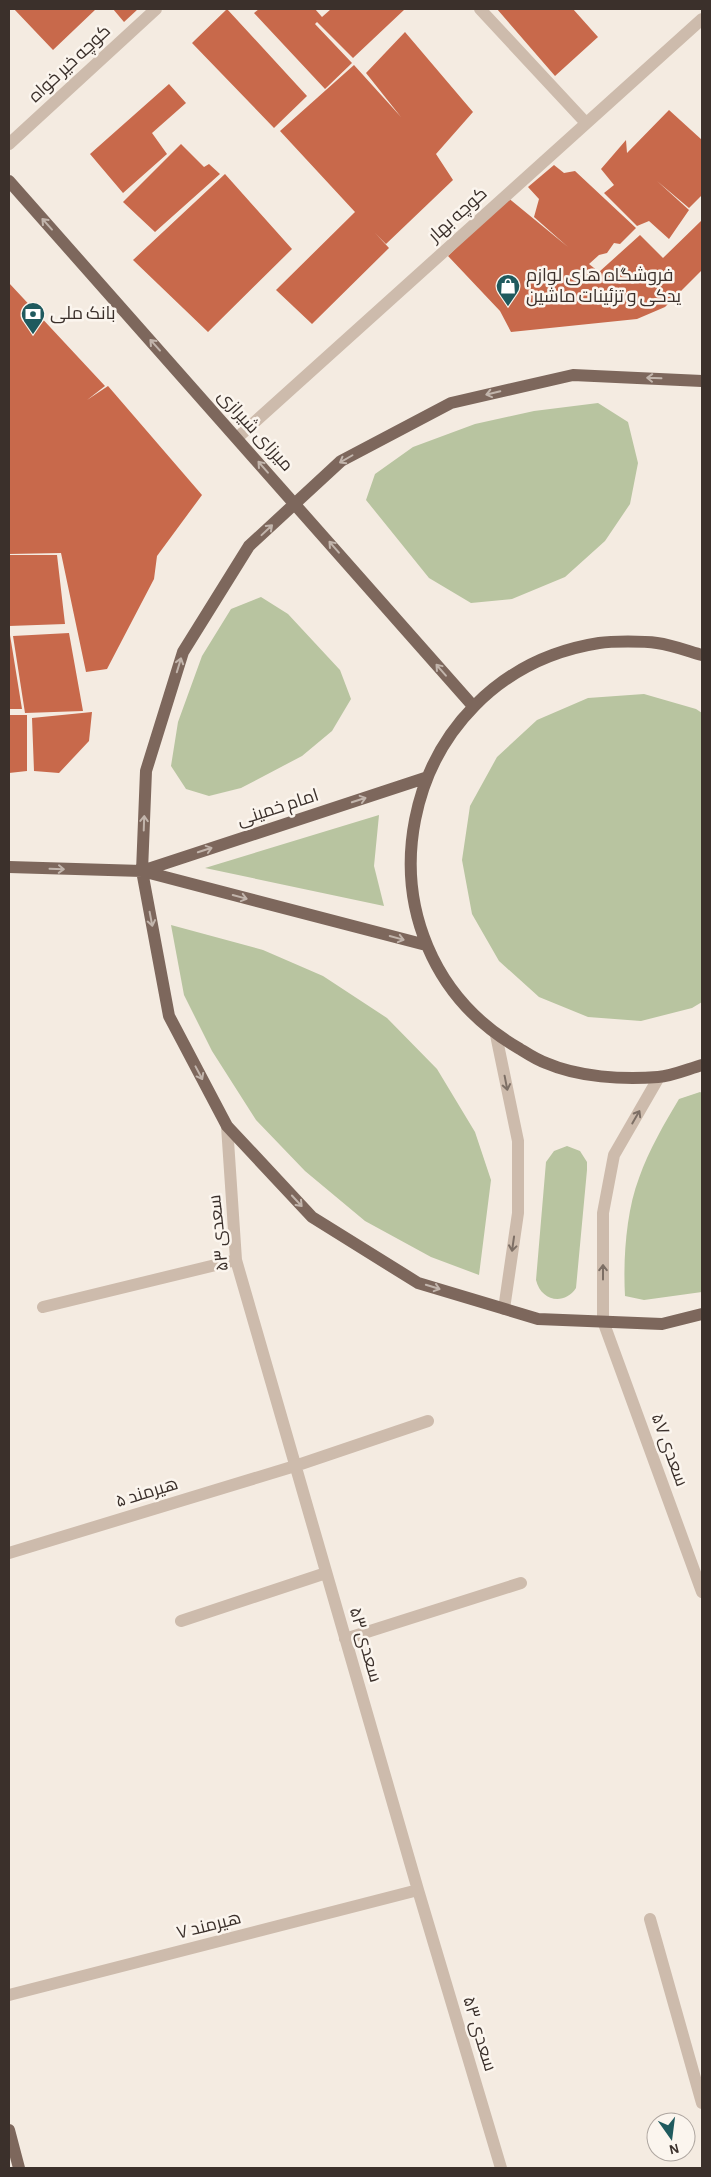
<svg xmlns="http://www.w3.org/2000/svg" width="711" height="2177" font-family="'Alegreya Sans',Cairo,sans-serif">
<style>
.green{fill:#b8c4a0}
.building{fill:#c8694b}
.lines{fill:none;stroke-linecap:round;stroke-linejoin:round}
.minor{stroke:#cdbbac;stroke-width:12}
.major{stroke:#7d675c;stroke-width:12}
.oneway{stroke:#c2b5ac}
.oneway2{stroke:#7d6f65}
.labels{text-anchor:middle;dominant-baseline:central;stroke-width:5;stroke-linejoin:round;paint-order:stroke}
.street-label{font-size:18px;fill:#3b302b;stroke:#fbf5ee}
.poi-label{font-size:18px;fill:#3b302b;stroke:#fbf5ee;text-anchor:start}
</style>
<rect width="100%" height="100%" fill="#f4ebe1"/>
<path class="green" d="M598 403 628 422 638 463 630 504 605 541 565 577 512 599 471 603 429 578 366 500 375 474 413 447 475 424 534 411Z
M261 597 288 614 340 670 351 699 332 731 302 756 241 788 209 796 186 789 171 766 178 722 202 656 231 609Z
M644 694 696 709 702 713V1002L692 1008 641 1021 588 1017 539 997 499 961 472 914 462 860 470 806 497 757 537 720 588 698Z
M379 815 374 866 384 906 205 868Z
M171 925 263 950 323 976 387 1018 437 1069 475 1132 491 1180 479 1275 431 1257 365 1221 305 1171 256 1120 212 1051 184 995Z
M700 1092 702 1093V1292L644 1300 625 1296C623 1260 626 1212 639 1178 649 1150 664 1124 679 1099Z
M567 1146 580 1151 587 1162V1170L576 1288C564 1306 541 1301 536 1280L546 1162 554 1151Z"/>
<path class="building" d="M14 9H96L53 50Z
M113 9H138L124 22Z
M227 9 307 96 274 128 192 43Z
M259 9H315L322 17 331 9H405L353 58 317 22 315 24 352 63 325 89 254 13Z
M497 9H573L598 37 555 76Z
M405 32 473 112 436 154 453 180 386 244 375 233 389 248 312 324 276 290 355 212 280 131 354 65 401 117 366 73Z
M169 84 186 103 152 133 167 154 123 193 90 154Z
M669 110 702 140V195L689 208 657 181 689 210 669 239 649 221 637 226 604 193 614 185 601 169 626 140 627 153Z
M181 144 204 167 209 164 220 174 155 232 123 202Z
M554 165 564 173 575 171 636 228 620 244 614 243 607 253 599 255 589 264 599 272 640 235 663 258 702 220V270L665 307 637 319 511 332 500 311 448 256 507 197 568 247 534 217 539 199 528 187Z
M225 174 292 249 208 332 133 260Z
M9 283 105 386 87 400 108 386 202 495 157 556 154 579 107 669 86 672 61 553 9 554Z
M9 555H57L65 624 9 626Z
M69 633 83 711 25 713 13 636Z
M9 635H10L22 709H9Z
M92 712 89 741 59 773 34 771 32 718Z
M9 715H27V771L9 773Z"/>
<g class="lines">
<path class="minor" d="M480 9 586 123
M9 144 156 9
M237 438 702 19
M496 1035 518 1141V1213L504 1309
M659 1077 614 1155 603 1213V1321L702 1592
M227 1126 236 1260 418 1890 501 2168
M43 1307 236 1260
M9 1553 295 1466 428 1421
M181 1621 326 1573
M345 1639 521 1583
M650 1919 702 2103
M9 1995 418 1890"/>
<path class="major" d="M9 181 473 706
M702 381 573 375 451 403 341 461 249 546 183 652 146 771 142 871 169 1016 227 1126 312 1217 418 1283 538 1319 662 1324 702 1314
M702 655C688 651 672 645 657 643 644 641 612 641 599 643 394 675 340 946 520 1049 528 1054 537 1060 546 1063 578 1077 623 1080 658 1077 672 1076 688 1069 702 1065
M9 867 142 871 426 945
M142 871 425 778
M9 2130 19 2168"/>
</g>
<defs><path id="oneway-shaft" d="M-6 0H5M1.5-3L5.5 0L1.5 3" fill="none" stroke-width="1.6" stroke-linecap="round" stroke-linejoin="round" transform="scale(1.25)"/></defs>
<g class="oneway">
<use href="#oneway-shaft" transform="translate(47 224) rotate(-132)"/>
<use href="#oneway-shaft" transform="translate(155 345) rotate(-132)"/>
<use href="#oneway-shaft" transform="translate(654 378) rotate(-178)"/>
<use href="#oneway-shaft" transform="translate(493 393) rotate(167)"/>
<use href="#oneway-shaft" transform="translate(346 459) rotate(150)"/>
<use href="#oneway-shaft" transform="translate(263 467) rotate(-131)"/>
<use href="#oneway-shaft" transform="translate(267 530) rotate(-43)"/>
<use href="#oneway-shaft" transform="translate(334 547) rotate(-131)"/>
<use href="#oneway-shaft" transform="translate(179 665) rotate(-73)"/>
<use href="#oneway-shaft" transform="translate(441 670) rotate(-131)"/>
<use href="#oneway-shaft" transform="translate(359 800) rotate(-18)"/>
<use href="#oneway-shaft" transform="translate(144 823) rotate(-88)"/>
<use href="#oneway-shaft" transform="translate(205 850) rotate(-18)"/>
<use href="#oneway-shaft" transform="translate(57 869) rotate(2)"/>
<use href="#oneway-shaft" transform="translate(240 897) rotate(15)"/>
<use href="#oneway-shaft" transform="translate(151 919) rotate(79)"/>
<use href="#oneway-shaft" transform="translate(397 938) rotate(15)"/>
<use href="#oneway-shaft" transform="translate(199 1073) rotate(62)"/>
<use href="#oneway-shaft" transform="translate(297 1201) rotate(47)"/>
<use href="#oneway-shaft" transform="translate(433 1287) rotate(17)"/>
</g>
<g class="oneway2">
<use href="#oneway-shaft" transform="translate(506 1083) rotate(79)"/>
<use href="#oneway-shaft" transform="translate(636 1117) rotate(-60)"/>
<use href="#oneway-shaft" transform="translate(513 1244) rotate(98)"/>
<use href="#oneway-shaft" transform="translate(603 1272) rotate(-90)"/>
</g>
<defs>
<g id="shop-pin" transform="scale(1.25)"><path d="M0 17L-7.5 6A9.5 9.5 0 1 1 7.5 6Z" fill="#1f5a5e" stroke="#fbf5ee"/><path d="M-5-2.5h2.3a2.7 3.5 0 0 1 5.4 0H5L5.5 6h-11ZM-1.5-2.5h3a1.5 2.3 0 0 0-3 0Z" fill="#fff"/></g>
<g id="bank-pin" transform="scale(1.25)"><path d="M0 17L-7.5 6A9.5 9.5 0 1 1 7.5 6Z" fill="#1f5a5e" stroke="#fbf5ee"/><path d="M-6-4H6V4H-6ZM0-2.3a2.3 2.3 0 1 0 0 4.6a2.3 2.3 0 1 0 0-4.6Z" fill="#fff"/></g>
</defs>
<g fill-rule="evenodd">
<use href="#shop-pin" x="508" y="286"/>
<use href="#bank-pin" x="33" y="314"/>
</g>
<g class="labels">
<g class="street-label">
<text transform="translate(70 64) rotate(-43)">کوچه خیر خواه</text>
<text transform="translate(458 215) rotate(-42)">کوچه بهار</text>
<text transform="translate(255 431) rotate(48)">میرزای شیرازی</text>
<text transform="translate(278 808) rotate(-18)">امام خمینی</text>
<text transform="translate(219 1233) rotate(-96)">سعدی ۵۳</text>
<text transform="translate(669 1450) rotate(70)">سعدی ۵۷</text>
<text transform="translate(147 1493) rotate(-17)">هیرمند ۵</text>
<text transform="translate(365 1645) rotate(74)">سعدی ۵۳</text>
<text transform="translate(209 1926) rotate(-14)">هیرمند ۷</text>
<text transform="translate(479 2034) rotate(73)">سعدی ۵۳</text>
</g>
<g class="poi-label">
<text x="526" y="276">فروشگاه های لوازم<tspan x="526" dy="21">یدکی و تزئینات ماشین</tspan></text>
<text x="50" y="314">بانک ملی</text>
</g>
</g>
<rect width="711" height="2177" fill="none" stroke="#3b302b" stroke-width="20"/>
<g transform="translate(671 2137) rotate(166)"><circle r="24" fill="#fbf5ee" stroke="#aea6a0"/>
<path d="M0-4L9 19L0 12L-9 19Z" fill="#1f5a5e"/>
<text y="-8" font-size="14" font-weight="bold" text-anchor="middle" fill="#3b302b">N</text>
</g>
</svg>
